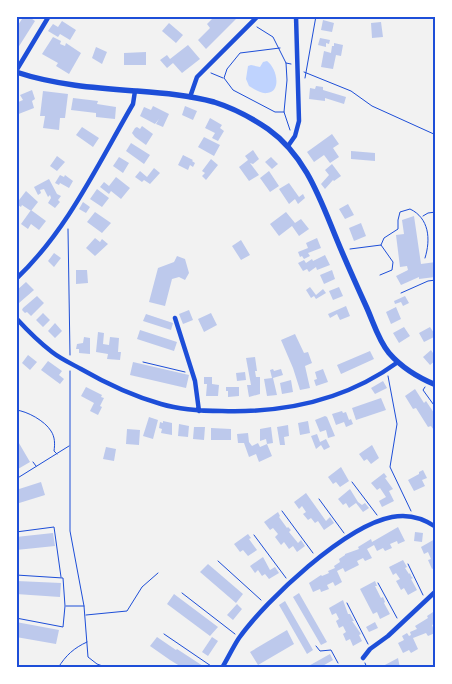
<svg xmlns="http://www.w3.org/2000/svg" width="452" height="684" font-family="'Work Sans',sans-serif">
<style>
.water{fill:#bfd3fe}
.building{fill:#bdc9ec}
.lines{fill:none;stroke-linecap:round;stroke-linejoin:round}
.path{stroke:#1d4ed8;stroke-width:1}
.minor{stroke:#1d4ed8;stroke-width:4.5}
.tertiary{stroke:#1d4ed8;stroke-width:5.5}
.neatline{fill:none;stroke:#1d4ed8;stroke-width:2}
</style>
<rect width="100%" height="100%" fill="#f2f2f2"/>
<path class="water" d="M267 61C277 68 282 92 267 93 261 94 254 89 249 86L246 79 248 66 251 65 260 67 263 62Z"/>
<path class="building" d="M24 16H28L35 21 16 51V28Z
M215 16H239L206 49 198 40 210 28 207 24Z
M323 20 334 23 332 32 321 30Z
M62 21 76 30 70 40 60 34 58 37 48 31 53 24 58 27Z
M381 22 383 37 372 38 371 23Z
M169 23 183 35 176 43 162 31Z
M53 37 61 41 60 44 65 46 66 43 81 53 69 74 56 66 58 63 42 54Z
M320 38 330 40 329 44 326 43V47L318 45Z
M334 43 343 45 341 56 336 55 333 69 321 67 324 51 331 53 332 46H334Z
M188 45 200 59 182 73 173 63 167 68 160 60 167 55 170 59Z
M96 47 107 52 102 64 92 58Z
M146 52V65H124V53Z
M316 86 323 87V90L346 97 344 104 325 98V101L309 99 310 88 315 89Z
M32 90 35 99 32 101 34 108 16 115V103L23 100 20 95Z
M43 91 68 94 65 118H60L59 130 43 128 45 116H40Z
M73 98 98 101 97 104 116 107 115 119 96 117V113L71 110Z
M153 106 169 114 163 127 156 124 159 119 155 124 140 116 144 107 151 110Z
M185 106 197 111 193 120 182 115Z
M210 118 222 125 220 128 224 131 218 141 212 138 215 133 205 128Z
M142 126 153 134 146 145 135 137 132 133 135 128 137 127 140 129Z
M82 127 99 138 93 147 76 135Z
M332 134 339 144 333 148 339 157 330 163 324 155 314 162 307 152Z
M204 137 220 145 214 156 198 147Z
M131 143 150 155 144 164 126 151Z
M253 150 259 159 253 164 250 163 259 175 249 181 239 167 248 160 245 156Z
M351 151 375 153V161L351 159Z
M183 155 193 160 192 161 195 163 193 167 190 165 188 170 178 165Z
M57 156 65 162 57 171 50 166Z
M119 157 129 163 123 173 113 166Z
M271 157 278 164 272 169 265 162Z
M211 159 218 165 206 180 202 176 205 173 202 171Z
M332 164 341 176 334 181 333 180 325 189 321 184 329 175 325 170Z
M154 168 160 173 150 184 144 180 142 182 135 177 140 171 147 177Z
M269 171 279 186 270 192 260 178Z
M60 175 64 177 65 175 73 181 69 188 60 183 59 185 55 183Z
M116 177 130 188 121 199 111 191 109 194 100 187 104 182 109 186Z
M49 179 57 194 61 196 58 200 60 202 55 208 48 203 51 198 50 195 48 197 44 189 40 190 41 193 38 195 34 187Z
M289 183 299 197 303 194 305 198 298 204 295 199 289 204 279 189Z
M97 189 109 198 102 207 90 199Z
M26 191 38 202 31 211 22 205 21 207 16 204Z
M83 202 90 207 86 213 79 209Z
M348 204 354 215 345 219 339 209Z
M31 210 46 221 39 230 31 224 28 229 21 224Z
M95 212 111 223 102 233 87 222Z
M286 212 295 223 301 219 309 229 299 236 292 226 279 236 270 224Z
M414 216 421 264 436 262V275L435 277 419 279V277L401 285 396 276 408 270 407 266 400 267 396 235 404 234 402 220Z
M361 223 366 236 354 241 349 228Z
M95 238 100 242 102 239 108 244 95 256 86 248Z
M317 238 321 248 308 253 310 256 304 259 302 256 300 257 298 252 308 248 306 243Z
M241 240 250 255 241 260 232 246Z
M54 253 61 258 54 267 48 261Z
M325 255 330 265 317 270 316 267 309 272 307 269 303 271 298 263 304 260 306 263 312 259 313 261Z
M177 256 185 259 189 273 185 280 179 277 172 279 165 306 149 302 158 268 174 262Z
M76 270H87L88 283 76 284Z
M332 270 335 279 324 284 320 275Z
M26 282 34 290 19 303 16 300V291Z
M310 287 316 295 323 289 326 293 316 299 314 296 311 298 306 290Z
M339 287 343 296 333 300 329 291Z
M37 296 44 303 31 316 27 312 25 313 22 310 23 308Z
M405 296 409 303 403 306 401 302 395 304 394 301Z
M346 306 350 316 340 320 337 314 330 318 328 314Z
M396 307 401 319 391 324 386 312Z
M189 310 193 320 183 324 179 314Z
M43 313 50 320 43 327 36 320Z
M211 313 217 325 204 332 198 319Z
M146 314 173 323 171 330 143 321Z
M55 323 62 331 55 338 48 331Z
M404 327 410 336 399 343 393 333Z
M430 327 436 336 424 342 419 333Z
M140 330 177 342 174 351 137 339Z
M98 332 104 333 103 344 109 345 110 337 119 338 118 352H121L120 360 107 359 108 354 96 352Z
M295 334 304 353 308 352 312 363 305 366 310 388 300 390 293 368 281 340Z
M84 337 90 338V354L79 353V349H76L77 344 83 343Z
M431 350 433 353 436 350V360L430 365 423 357Z
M370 351 374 359 341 374 337 365Z
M28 355 37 362 30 370 22 363Z
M255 357 257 371H255L256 377H260V394L249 397 247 385H251L246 358Z
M48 361 62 371 59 375 64 379 60 384 41 370Z
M133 362 189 375 186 388 130 375Z
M273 369 274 371 281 369 283 375 273 378 277 395 267 396 264 379 272 378 270 370Z
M323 369 328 382 316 386 314 380 317 379 315 372Z
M245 372 246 380 237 381 236 373Z
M204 377H212V384L219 385 218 396H206L207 384H204Z
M291 380 293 392 282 394 280 383Z
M383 381 387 388 375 394 371 388Z
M86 387 102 395 101 397 104 398 100 406 102 407 98 415 90 411 94 403 81 396Z
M226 387H239V396L228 397V391H226Z
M415 389 424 403 426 401 436 416V433L431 426 428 427 416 408 413 409 405 396Z
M381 398 386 410 356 420 352 408Z
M342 411 343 413 346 412 349 420 351 419 353 424 346 427 344 422 336 425 332 414Z
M325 416 327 417 335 436 328 438 326 430 320 432 315 420Z
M149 417 158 420 153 439 143 436Z
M163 421 172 423V435L161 433 162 429 159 428 160 422 163 423Z
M308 421 310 433 300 435 298 423Z
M179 424 189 426 188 437 178 436Z
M288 425 289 436 284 437 285 445H280L277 427Z
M194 427H205L204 440 193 439Z
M271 427 273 443 267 444 266 439 260 441V429Z
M211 428 231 429V440H211Z
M127 429 140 430 139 445 126 444Z
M248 433 249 442 252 446 258 443 260 447 267 444 272 456 259 462 256 454 249 457 244 443H238L237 434Z
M317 434 320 442 326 439 330 447 324 450 321 445 316 449 311 436Z
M16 438 30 462 18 469 16 466Z
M372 445 379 458 371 464 367 459 364 461 359 454Z
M106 447 116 449 114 461 103 459Z
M341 467 349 481 340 487 336 482 333 484 328 477Z
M423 470 427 478 422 480 425 486 414 491 408 480 419 474V472Z
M384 473 387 477 385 478 393 489 389 491 394 501 382 507 379 501 386 497 380 488 377 490 371 483Z
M41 482 45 495 16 504V490Z
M350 489 358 502 362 505 365 503 369 508 363 512 356 503 349 508 346 503 343 505 338 499Z
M306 493 326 521 330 517 334 523 324 530 318 521 315 523 311 518 308 520 303 514 306 512 302 506 299 509 294 502Z
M278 512 280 516 279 517 287 528 288 527 291 530 289 532 298 543 301 540 305 546 297 552 293 546 289 549 284 542 281 545 275 537 278 534 273 528 270 530 264 522Z
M398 527 405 541 398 544 397 541 390 544 392 548 385 551 383 548 377 551 374 545 367 549 372 558 365 561 363 558 357 561 359 565 345 572 343 568 337 571 342 582 335 586 333 582 327 585 329 589 321 592 320 589 313 592 309 583 321 575 322 576 329 573 328 571 335 568 334 566 340 562 339 559 345 555V554L359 549 358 547 371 539 372 542Z
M415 532 423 533 422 542 414 541Z
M53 533 55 546 16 550V537Z
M248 534 251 538 249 539 257 550 248 556 243 550 240 552 234 544Z
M435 539 436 567 432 569 428 560 431 559 428 552 424 554 421 547Z
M263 557 270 570 275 567 279 573 269 579 265 574 262 576 258 570 255 573 250 566Z
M403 560 407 567 405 568 409 574 410 573 411 576 413 578 411 579 417 590 408 595 404 588 401 590 396 581 400 579 396 573 393 575 389 567Z
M208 564 243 594 236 603 200 572Z
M17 581 61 583 60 597 16 594Z
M375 581 377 586H375L381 598 383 597 385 602 384 603 390 614 380 619 377 612 373 614 360 589Z
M299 593 327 642 321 645 293 597Z
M174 594 218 627 210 636 167 604Z
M343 600 348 614H350L354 621H352L361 634 359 635 362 641 353 646 350 639 346 641 343 634 346 632 343 626 339 628 336 621 339 619 336 613 332 615 329 608Z
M285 601 313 650 307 654 279 605Z
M237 604 242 609 233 620 227 615Z
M436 610V623L432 625 435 633 428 636 426 633 413 638 418 649 411 653 409 650 403 653 398 643 404 640 402 636 407 633 409 636 411 635 410 632 417 629 415 626 428 618 427 616Z
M16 622 59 630 56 644 16 637Z
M375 622 378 628 369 632 366 627Z
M287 630 294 644 258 665 250 652Z
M157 637 176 650 177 649 203 666 183 668 170 660 150 646Z
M212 637 218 641 208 656 202 652Z
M330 654 333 660 319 668H305Z
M398 658 400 668H384L383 666Z"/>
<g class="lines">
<path class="path" d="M257 27 273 37 286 63 287 80 284 112 290 130
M280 48 240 53 227 69 224 78 233 90 275 112H284
M286 63 291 64
M304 72 351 91 372 106 436 135
M211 73 223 78
M305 78 316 16
M423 216 428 213 436 212
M68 229 70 355
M381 245 384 238 398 229V220L400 212 410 209C429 218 431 239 425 258
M350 249 381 245 393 262 392 270 380 275
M401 293 428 281 436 280
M143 362 185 372
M70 371V531L84 606 88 657 97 664 108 668
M388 376 397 424 390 467 411 511
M425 387 423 390 436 408
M16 410C27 411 45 421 51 431 55 437 55 444 54 451L57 454
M33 462 36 466
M16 479 69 446
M352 482 377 515
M319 499 344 533
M282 511 313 553
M16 532 54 527 61 577
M254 535 286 578
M218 561 261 600
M408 564 423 595
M16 575 63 578 65 606 63 627 16 618
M378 583 397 618
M182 593 235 634
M347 603 368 644
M66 606H84
M86 615 127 611 142 587 158 573
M164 634 214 668
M316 646 320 651 331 650 338 663
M365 663 367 668
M16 665 22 668
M58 668C66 655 74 648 87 642"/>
<path class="minor" d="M16 71 49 16
M190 97 197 77 258 16
M288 146 295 136 299 121 296 16
M16 279C67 231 98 164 133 104L135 91
M16 318C27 330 39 342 52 352 61 359 72 364 81 369 107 384 133 396 161 404 181 410 202 411 222 411 285 413 346 400 398 362
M175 318 195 381 199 411
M363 658 370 649 388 636 436 591
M222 668C228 658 233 647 239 638 267 599 345 526 392 517 407 514 423 518 436 527"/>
<path class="tertiary" d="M16 72C55 85 96 88 136 91 162 93 189 95 214 102 233 108 252 118 268 129 306 156 320 199 337 240 346 262 356 284 366 306 373 321 378 340 389 353 402 368 419 378 436 385"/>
</g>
<rect width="452" height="684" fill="none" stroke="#ffffff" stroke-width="35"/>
<rect x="18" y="18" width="416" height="648" class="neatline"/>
</svg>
